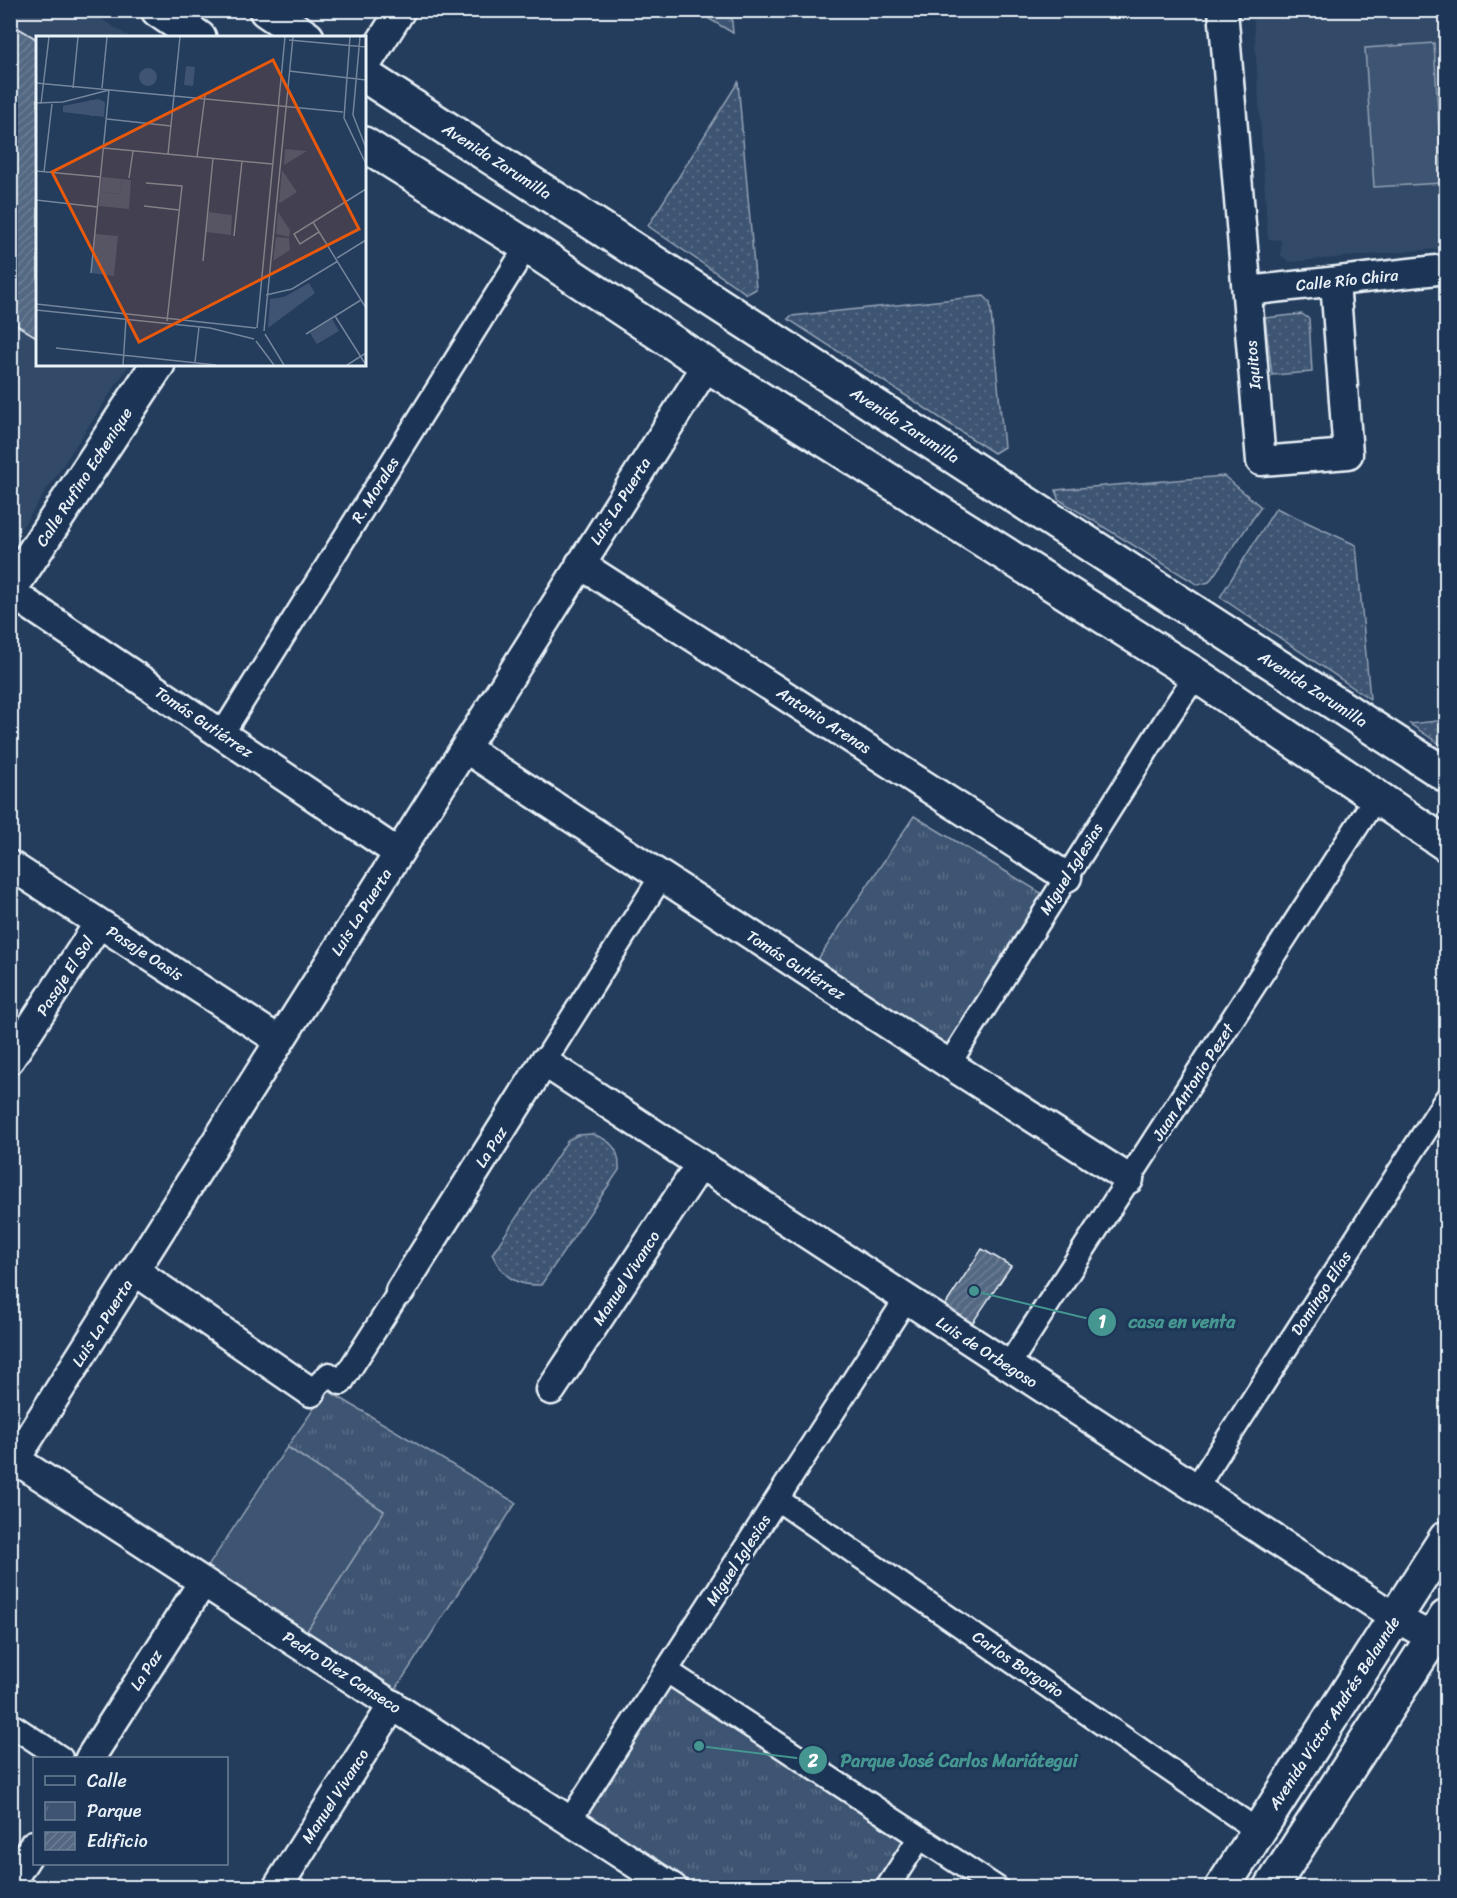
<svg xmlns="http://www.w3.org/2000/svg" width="1457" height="1898" font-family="Sriracha,sans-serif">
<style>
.built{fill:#334a68}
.grass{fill:url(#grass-dots);stroke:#93a2b5;stroke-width:1.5}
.park{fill:url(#park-tufts);stroke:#93a2b5;stroke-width:1.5}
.garden{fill:#3e5472;stroke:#93a2b5;stroke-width:1.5}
.building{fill:url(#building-hatch);stroke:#e8f1f8;stroke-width:1.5}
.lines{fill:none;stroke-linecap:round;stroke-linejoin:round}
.pedestrian-casing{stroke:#e8f1f8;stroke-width:27}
.minor-casing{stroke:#e8f1f8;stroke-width:33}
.tertiary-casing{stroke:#e8f1f8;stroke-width:38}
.secondary-casing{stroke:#e8f1f8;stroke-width:38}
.pedestrian{stroke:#1d3557;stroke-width:22}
.minor{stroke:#1d3557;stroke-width:28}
.tertiary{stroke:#1d3557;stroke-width:33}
.secondary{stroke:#1d3557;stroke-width:33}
.labels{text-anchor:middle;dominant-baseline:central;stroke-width:6;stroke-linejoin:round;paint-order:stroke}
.street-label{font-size:16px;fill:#e8f1f8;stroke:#1d3557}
.inset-road{fill:none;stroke:#73859b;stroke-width:1.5}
.view{fill:#e8590c;fill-opacity:0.15;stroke:#e8590c;stroke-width:3}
.inset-edge{fill:none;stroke:#e8f1f8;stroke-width:3}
.leader{fill:none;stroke:#459590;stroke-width:2}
.callout-dot{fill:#459590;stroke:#1d3557;stroke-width:2}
.mark-label{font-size:18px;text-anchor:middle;font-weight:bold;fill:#fff}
.callout-label{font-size:18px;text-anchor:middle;font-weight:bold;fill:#459590;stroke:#1d3557;stroke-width:6;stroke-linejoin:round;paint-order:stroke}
</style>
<defs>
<pattern id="grass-dots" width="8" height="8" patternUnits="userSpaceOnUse" patternTransform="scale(1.5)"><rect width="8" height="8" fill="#3e5472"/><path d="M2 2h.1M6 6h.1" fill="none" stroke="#5a6d87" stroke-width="1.8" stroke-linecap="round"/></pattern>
<pattern id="park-tufts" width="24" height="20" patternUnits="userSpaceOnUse" patternTransform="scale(1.5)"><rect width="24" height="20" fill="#3e5472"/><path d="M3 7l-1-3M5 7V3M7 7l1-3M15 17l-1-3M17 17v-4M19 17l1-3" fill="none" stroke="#5a6d87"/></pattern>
<pattern id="building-hatch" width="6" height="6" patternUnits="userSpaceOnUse" patternTransform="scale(1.5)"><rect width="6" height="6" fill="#536782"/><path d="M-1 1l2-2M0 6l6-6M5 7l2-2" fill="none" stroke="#6c7d94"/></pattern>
</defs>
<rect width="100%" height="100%" fill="#253d5d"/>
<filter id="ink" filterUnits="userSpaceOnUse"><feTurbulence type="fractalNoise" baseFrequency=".0167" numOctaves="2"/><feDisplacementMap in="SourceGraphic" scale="12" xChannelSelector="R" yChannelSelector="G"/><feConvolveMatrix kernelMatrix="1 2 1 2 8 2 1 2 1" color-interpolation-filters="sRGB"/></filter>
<g filter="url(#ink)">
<path class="built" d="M11 11H88L130 37 38 38V364L129 365 11 544Z
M1253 11H1446V248L1289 262 1281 255V240L1268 239Z"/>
<path class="grass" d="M696 11H731L733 33Z
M738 82 756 289 747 294 648 226Z
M984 296 990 302 1004 447 994 453 788 319 791 316Z
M1302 314 1309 319 1312 372 1272 375 1265 318Z
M1224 476 1261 507 1209 582 1198 585 1058 499 1056 490Z
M1276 508 1356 545 1370 699 1220 597Z
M1446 720V748L1410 724Z
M592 1134C611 1140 620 1149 619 1170L541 1285C516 1286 503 1277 492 1254L568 1140 578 1135Z"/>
<path class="park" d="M914 816 1051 899 945 1059 814 965Z
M327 1390 516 1503 392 1695 301 1640 384 1511 287 1447Z
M667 1671 920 1837 887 1887 673 1888 570 1820Z"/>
<path class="garden" d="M1434 43 1442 183 1374 187 1365 48Z
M287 1447 384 1511 301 1640 203 1574Z"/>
<path class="building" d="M10 23 38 40V338L10 321Z
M982 1249 1011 1266 965 1334 938 1316Z"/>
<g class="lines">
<g class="pedestrian-casing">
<path id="pedestrian" d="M222 734 527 246
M544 1062 661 877
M949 1064 1166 720 1196 675
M1008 1366 1376 797
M311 1392 329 1374 341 1383 400 1291
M1196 1488 1446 1099
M777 1499 1258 1831
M667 1671 997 1888
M10 1724 61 1758
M570 1820 906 1299
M887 1888 920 1837"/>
</g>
<g class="minor-casing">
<path id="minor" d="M1223 10 1261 461 1348 454 1335 282
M364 68 401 10
M1247 291 1446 269
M580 564 1067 877
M10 592 398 853
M465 748 949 1064 1129 1179
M10 865 280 1041
M10 1059 99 923
M135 1271 311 1392
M400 1291 544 1062 1196 1488 1396 1618 1433 1638
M551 1390 700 1165
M10 1456 673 1888
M15 1460 707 365
M90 1758 203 1582
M10 1883 34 1845
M277 1888 393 1705"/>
</g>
<g class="tertiary-casing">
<path id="tertiary" d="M10 589 158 364"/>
</g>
<g class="secondary-casing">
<path id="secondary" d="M158 10 199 38
M266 10 307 38
M364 75 1446 775
M364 144 527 246 707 365 1196 675 1446 844
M1222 1888 1446 1538
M1271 1888 1446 1617"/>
</g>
<use href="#pedestrian" class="pedestrian"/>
<use href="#minor" class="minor"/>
<use href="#tertiary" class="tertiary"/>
<use href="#secondary" class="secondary"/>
</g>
</g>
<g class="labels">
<g class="street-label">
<text transform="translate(497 161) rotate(33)">Avenida Zarumilla</text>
<text transform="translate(1347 280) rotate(-6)">Calle Río Chira</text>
<text transform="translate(1253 365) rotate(-95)">Iquitos</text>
<text transform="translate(905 425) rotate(33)">Avenida Zarumilla</text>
<text transform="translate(84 477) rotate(-57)">Calle Rufino Echenique</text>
<text transform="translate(375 490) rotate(-58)">R. Morales</text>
<text transform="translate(620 501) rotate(-58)">Luis La Puerta</text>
<text transform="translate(1313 689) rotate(33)">Avenida Zarumilla</text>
<text transform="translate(824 720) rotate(33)">Antonio Arenas</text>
<text transform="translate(204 722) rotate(34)">Tomás Gutiérrez</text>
<text transform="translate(1071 869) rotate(-58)">Miguel Iglesias</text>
<text transform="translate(361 912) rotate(-58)">Luis La Puerta</text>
<text transform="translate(145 953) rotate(33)">Pasaje Oasis</text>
<text transform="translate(796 965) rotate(33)">Tomás Gutiérrez</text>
<text transform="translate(65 976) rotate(-57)">Pasaje El Sol</text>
<text transform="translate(1193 1082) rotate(-57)">Juan Antonio Pezet</text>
<text transform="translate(491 1147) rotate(-58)">La Paz</text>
<text transform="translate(626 1278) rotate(-57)">Manuel Vivanco</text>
<text transform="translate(1321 1293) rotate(-57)">Domingo Elías</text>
<text transform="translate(102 1323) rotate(-58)">Luis La Puerta</text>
<text transform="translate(987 1352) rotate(33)">Luis de Orbegoso</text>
<text transform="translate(738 1560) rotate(-57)">Miguel Iglesias</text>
<text transform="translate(1018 1664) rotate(34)">Carlos Borgoño</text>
<text transform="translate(146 1670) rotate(-57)">La Paz</text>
<text transform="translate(342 1672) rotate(33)">Pedro Diez Canseco</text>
<text transform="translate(1334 1713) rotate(-57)">Avenida Víctor Andrés Belaunde</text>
<text transform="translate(335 1796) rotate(-57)">Manuel Vivanco</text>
</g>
</g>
<g transform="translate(36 36)">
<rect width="330" height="330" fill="#253d5d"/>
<path d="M249 113 271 115 248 129ZM246 134 261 156 244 167 243 166ZM242 176 254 194 253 201 240 198ZM240 201 253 202 254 214 237 225Z" fill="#3e5472"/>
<path d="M62 63 69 66 68 81 27 76V70ZM86 143 95 144 93 173 63 170 64 156 84 158ZM173 176 196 179 195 199 170 196ZM59 198 82 200 78 240 55 237ZM273 247 279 257 232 292 234 263 248 261ZM296 283 303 295 281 308 274 297Z" fill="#3e5472"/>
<path d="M150 30 159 31 157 50 148 49ZM103 41a9 9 0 1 1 18 0a9 9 0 1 1-18 0ZM49 72a8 8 0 1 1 16 0a8 8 0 1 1-16 0ZM66 141 86 143 84 158 64 156Z" fill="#3e5472"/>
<path class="inset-road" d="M314 1 308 82 330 128M324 1 317 79 330 112M253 4 330 11M253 35 330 44M0 47 307 76M37 52 42 1M66 52 71 1M0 67 27 66 73 54M5 68 13 1M71 83 135 90M68 112 236 128M132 118 144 1M161 121 169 60M0 135 65 141M8 136 16 68M93 142 97 115M110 147 146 150 131 285M0 164 62 171M108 170 143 174M277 186 330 272M283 196 264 208 258 198 330 153M198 200 206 125M301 222 330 204M167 225 177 122M55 237 73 54M230 259 256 253 302 225M0 268 220 292M0 274 174 292 218 303M299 280 330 329M221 292 249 1M228 295 257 1M229 298 248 329M270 298 325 264M220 305 238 329M20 312 180 329M159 326 163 291M87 329 90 283M311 329 330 317"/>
<path class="view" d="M237 24 323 193 103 306 16 136Z"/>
<rect width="330" height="330" class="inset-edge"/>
</g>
<path class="leader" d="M974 1291L1102 1322M699 1746L813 1760"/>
<g class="callout-dot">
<circle cx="974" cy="1291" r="6"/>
<circle cx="699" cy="1746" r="6"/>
<circle cx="1102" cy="1322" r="15"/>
<circle cx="813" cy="1760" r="15"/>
</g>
<g class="mark-label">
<text x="1102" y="1328">1</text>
<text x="813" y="1767">2</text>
</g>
<g class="callout-label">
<text x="1182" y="1328">casa en venta</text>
<text x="959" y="1767">Parque José Carlos Mariátegui</text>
</g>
<rect width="1457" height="1898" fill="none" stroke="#1d3557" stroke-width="36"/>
<rect x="18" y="18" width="1421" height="1862" fill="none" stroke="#e8f1f8" stroke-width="2" filter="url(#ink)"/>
<rect x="33" y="1757" width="195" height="108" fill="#1d3557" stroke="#6e8097" stroke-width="1.5"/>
<rect x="45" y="1776" width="30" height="9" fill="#1d3557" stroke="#6e8097" stroke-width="1.5"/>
<text x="87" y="1787" font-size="18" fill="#e8f1f8">Calle</text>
<rect x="45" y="1802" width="30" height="18" fill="url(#park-tufts)" stroke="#6e8097" stroke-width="1.5"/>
<text x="87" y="1817" font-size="18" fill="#e8f1f8">Parque</text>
<rect x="45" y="1832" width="30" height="18" fill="url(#building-hatch)" stroke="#6e8097" stroke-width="1.5"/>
<text x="87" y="1847" font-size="18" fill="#e8f1f8">Edificio</text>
</svg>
